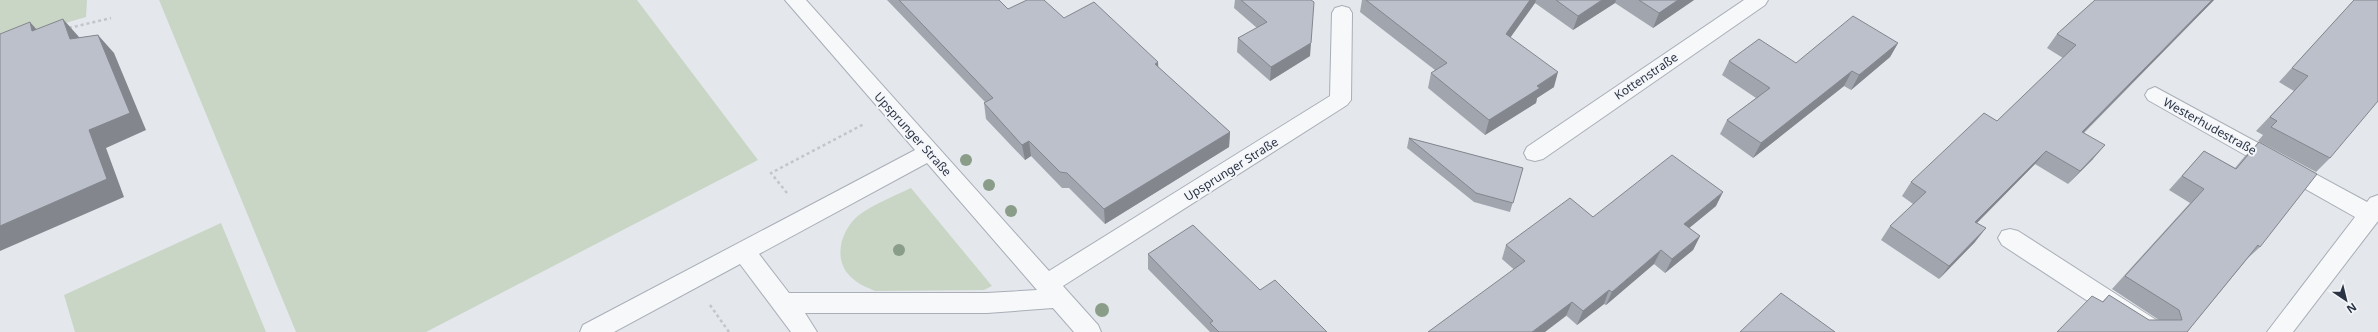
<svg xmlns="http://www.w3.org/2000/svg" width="2378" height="332" font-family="'Noto Sans',sans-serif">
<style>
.green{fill:#c9d6c5}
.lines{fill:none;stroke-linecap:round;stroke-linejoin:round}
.minor-casing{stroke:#a9aeb7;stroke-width:2}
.path{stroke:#c2c5cb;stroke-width:2.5;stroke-dasharray:3 3;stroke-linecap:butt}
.minor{fill:#f7f8fa;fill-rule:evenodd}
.tree{fill:#899d89}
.wall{fill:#a1a5ae}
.shaded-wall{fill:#83868d}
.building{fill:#bbc0ca;stroke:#83868d}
.labels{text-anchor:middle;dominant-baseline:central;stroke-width:4;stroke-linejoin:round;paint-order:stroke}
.street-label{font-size:12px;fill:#2b3445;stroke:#f4f6f9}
</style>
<rect width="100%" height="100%" fill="#e4e7ec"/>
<path class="green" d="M0 0H87L86 17 0 42Z
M159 0H637L758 160 426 332H296Z
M911 188 992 286 984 290 875 291C866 287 858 284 851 277 832 260 841 229 859 215 874 204 894 196 911 188Z
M221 223 266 332H75L64 295Z"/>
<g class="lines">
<g class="minor-casing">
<path id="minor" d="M785 0H806L1049 271 1330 96 1332 13 1335 8 1342 6 1349 8 1352 13 1351 100 1347 105 1063 286 1098 325 1101 332H1074L1053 308 987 313H805L817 332H791L740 264 614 332H580L583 325 915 150ZM927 163 1037 290 987 293H789L759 254Z
M1744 0H1768L1765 5 1543 159 1535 161 1527 159 1524 153 1527 147Z
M2155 87 2367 202 2370 198 2378 195V221L2293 332H2267L2355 217 2148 100 2145 95 2148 90Z
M2010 229 2018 231 2164 325 2167 332H2135L2002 245 1998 238 2002 231Z"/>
</g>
<path class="path" d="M69 28 111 18
M787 193 771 173 864 124
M710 305 729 332"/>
<use href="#minor" class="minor"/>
</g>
<g class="tree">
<circle cx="966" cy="160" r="6"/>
<circle cx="989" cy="185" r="6"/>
<circle cx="1011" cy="211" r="6"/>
<circle cx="899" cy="250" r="6"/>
<circle cx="1102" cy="310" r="7"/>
</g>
<path class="wall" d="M887 0H999L1008 9 1064 18 1158 67 1230 132 1229 147 1105 224 1069 188H1062L1031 156 1025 160 986 119 984 103 985 102Z
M1235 0H1311L1310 56 1270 81 1237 52 1238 38 1257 28 1234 8Z
M1362 0H1694L1653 28 1615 3 1573 30 1535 3 1510 38 1554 87 1537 98 1536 103 1485 135 1428 88 1431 73 1435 70 1360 12Z
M2095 0H2214L2084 133 2093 159 2068 184 2035 164 1977 223 1975 242 1939 279 1881 240 1890 226 1913 204 1902 196 1911 182 1997 121 2063 58 2047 48 2057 34Z
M2354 0 2330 158 2316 172 2258 141 2263 135 2256 131 2294 91 2279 82Z
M1898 43 1890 57 1851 90 1844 86 1753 158 1720 134 1727 120 1756 98 1722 75 1729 61 1796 63Z
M1409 138 1523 168 1510 212 1474 202 1407 148Z
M2259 142 2260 247 2248 258 2187 332H2057L2102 302 2109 295 2149 320H2159L2112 289 2190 203 2169 190 2204 151 2235 168 2245 156Z
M1716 206 1689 228 1700 236 1693 250 1665 273 1654 264 1606 305 1604 304 1577 325 1502 259 1506 245 1593 217Z
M1148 254 1260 290 1327 332H1210L1148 269Z"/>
<path class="shaded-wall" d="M1530 0H1536L1535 3 1502 49 1506 34Z
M1602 0H1616L1615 3 1573 30 1578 16Z
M1678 0H1694L1653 28 1659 13Z
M2212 0H2214L2071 145 2082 132Z
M63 19 79 37 87 57 70 39Z
M30 22 46 40 32 31Z
M98 35 114 53 146 130 106 148 124 197 0 251V226L89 130Z
M1311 43 1310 56 1270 81 1271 67Z
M1898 43 1890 57 1851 90 1859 75Z
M1158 62 1159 78 1155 64Z
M1852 71 1844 86 1753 158 1761 143Z
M1558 72 1554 87 1537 98 1536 103 1485 135 1489 120 1537 86Z
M1230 132 1229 147 1105 224 1104 209Z
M1029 141 1031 156 1025 160 1022 145Z
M2105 145 2093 159 2068 184 2080 171Z
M2046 151 2035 164 1965 235 1975 222Z
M1723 192 1716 206 1677 238 1684 224Z
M1986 228 1975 242 1939 279 1949 266Z
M1700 236 1693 250 1665 273 1672 259Z
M1661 250 1654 264 1606 305 1612 292Z
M1609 290 1604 304 1577 325 1583 311Z
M1572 302 1566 316 1545 332H1532Z"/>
<path class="building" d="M899 0H999L1008 9 1027 0H1044L1064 18 1094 2 1158 62 1155 64 1230 132 1104 209 1067 173 1060 172 1029 141 1022 145 984 103 993 98Z
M1241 0H1311L1314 2 1311 43 1271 67 1238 38 1267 22Z
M1366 0H1530L1506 34 1558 72 1537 86 1540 88 1489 120 1431 73 1447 63Z
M1556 0H1602L1578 16Z
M1639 0H1678L1659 13Z
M2095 0H2212L2082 132 2105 145 2080 171 2046 151 1975 222 1986 228 1949 266 1890 226 1926 192 1911 182 1984 113 1997 121 2076 45 2057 34Z
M2354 0H2378V101L2330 158 2271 127 2277 121 2270 117 2308 76 2292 68Z
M1853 16 1898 43 1859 75 1852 71 1761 143 1727 120 1770 88 1729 61 1759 39 1796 63Z
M63 19 70 39 98 35 130 113 89 130 107 179 0 226V34L30 22 32 31Z
M1409 138 1523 168 1513 203 1476 193Z
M2259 142 2317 174 2260 247 2258 245 2187 332H2057L2092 296 2103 302 2109 295 2149 320H2182L2179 310 2125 276 2204 189 2182 176 2204 151 2236 169Z
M1672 155 1723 192 1684 224 1700 236 1672 259 1661 250 1612 292 1609 290 1583 311 1572 302 1532 332H1428L1525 261 1506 245 1570 198 1593 217Z
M1193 225 1260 290 1275 280 1327 332H1219L1210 323 1213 321 1148 254Z
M1781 293 1835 332H1740Z"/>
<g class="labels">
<g class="street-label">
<text transform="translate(1646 76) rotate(-34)">Kottenstraße</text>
<text transform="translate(2210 126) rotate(29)">Westerhudestraße</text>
<text transform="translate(913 134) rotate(48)">Upsprunger Straße</text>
<text transform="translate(1231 169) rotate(-32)">Upsprunger Straße</text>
</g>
</g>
<g transform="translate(2346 300) rotate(145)" stroke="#f4f6f9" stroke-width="3" paint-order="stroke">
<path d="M0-3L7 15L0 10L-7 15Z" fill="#2b3445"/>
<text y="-6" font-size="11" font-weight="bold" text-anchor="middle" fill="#2b3445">N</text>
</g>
</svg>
